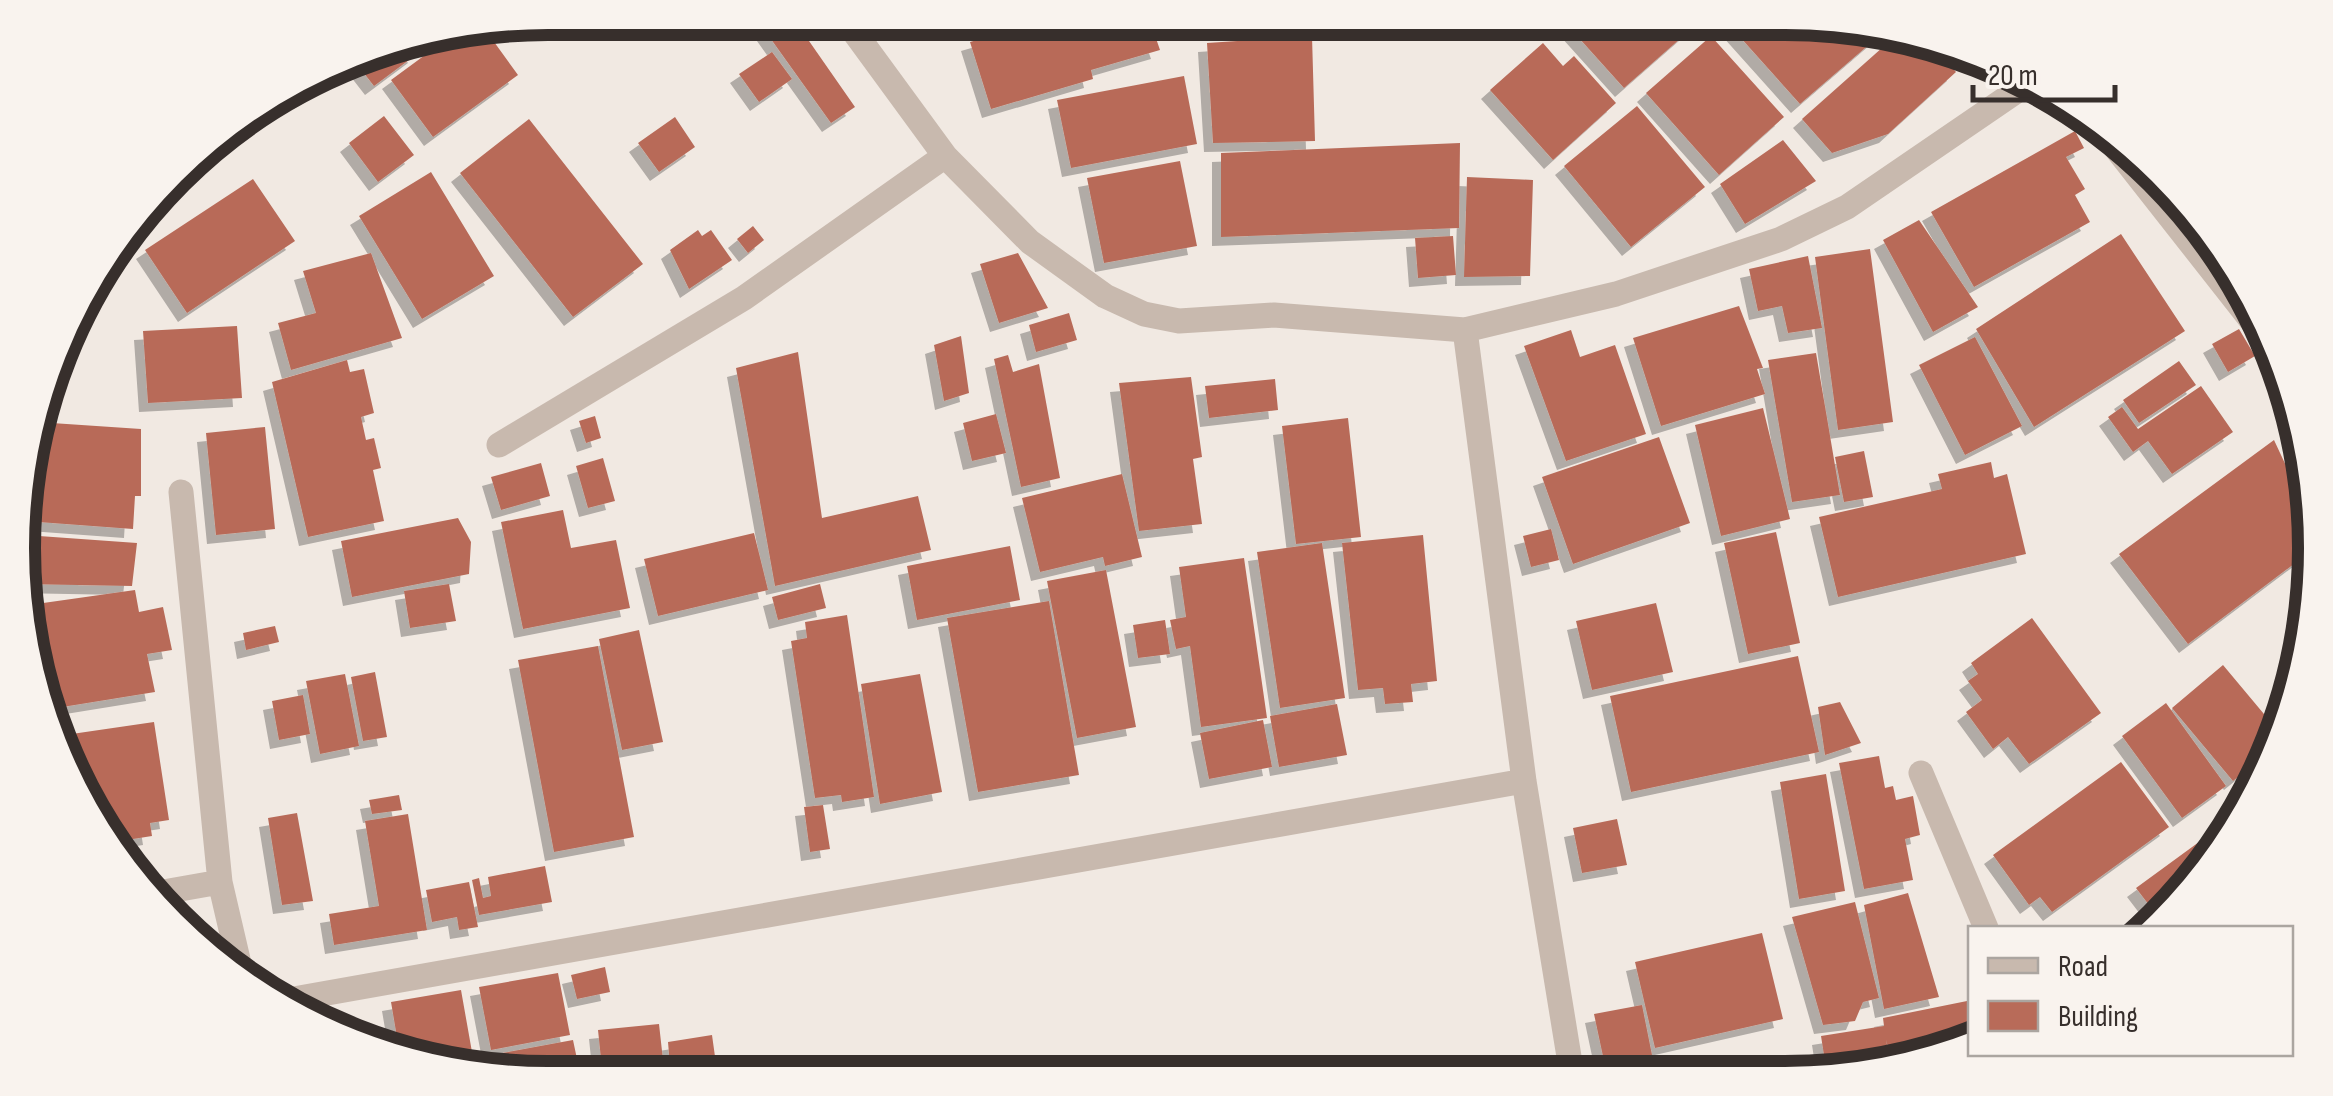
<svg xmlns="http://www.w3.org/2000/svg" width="2333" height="1096" font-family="'Sofia Sans Condensed',sans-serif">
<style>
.building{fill:#b86b59;filter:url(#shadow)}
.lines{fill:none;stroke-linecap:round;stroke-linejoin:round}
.minor{stroke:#c8b9ae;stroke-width:25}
.rim{fill:none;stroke:#372f2c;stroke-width:12}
</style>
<defs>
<filter id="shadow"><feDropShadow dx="-9" dy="9" stdDeviation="0" flood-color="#0004"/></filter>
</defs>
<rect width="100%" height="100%" fill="#f1e9e2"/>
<path class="building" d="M756 18H793L855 107 831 123Z
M1053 18H1149L1160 50 1091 70 1093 79 991 109 970 42Z
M1561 18H1692L1697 24 1624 88Z
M1723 18H1786L1879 36 1800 104Z
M484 28 518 75 433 137 391 80 455 33Z
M1312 36 1315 141 1213 143 1207 43Z
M1711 36 1784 117 1719 175 1646 93Z
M1892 39 1934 47 1956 72 1888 134 1832 153 1802 119Z
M407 41 417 54 374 86 353 59 377 46Z
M1543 43 1563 66 1574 56 1616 103 1553 160 1490 90Z
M772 52 792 79 759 102 739 74Z
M1184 76 1197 144 1071 168 1057 100Z
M1637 106 1705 187 1631 247 1564 166Z
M384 116 414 155 378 182 349 143Z
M675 117 695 147 659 172 638 143Z
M529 119 643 264 573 317 460 173Z
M2075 131 2084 148 2066 157 2085 189 2075 195 2090 222 1974 287 1931 212Z
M1783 140 1816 181 1745 224 1720 184Z
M1460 143 1459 228 1221 237V153Z
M1180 161 1197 246 1104 263 1087 178Z
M431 172 494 276 422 319 359 216Z
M1467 177 1533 180 1530 276 1464 277Z
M253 179 295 241 187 313 145 250Z
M1919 220 1978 307 1933 332 1883 240Z
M753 226 764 240 748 253 737 239Z
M698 230 702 236 711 230 732 260 689 289 670 250Z
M2121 234 2185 331 2034 427 1976 329Z
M1453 236 1456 275 1418 278 1415 238Z
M1870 249 1893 422 1838 430 1815 257Z
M371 253 402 338 291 370 278 323 316 313 303 271Z
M1018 253 1048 308 999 323 980 264Z
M1808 256 1822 328 1788 333 1782 306 1758 311 1749 269Z
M1739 306 1763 368 1757 369 1765 394 1661 426 1633 338Z
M1069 313 1077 340 1036 352 1029 325Z
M237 326 242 398 148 403 143 331Z
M2239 329 2255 356 2228 372 2212 344Z
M1571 330 1580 357 1615 345 1646 434 1566 461 1524 346Z
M961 336 969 393 944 401 934 345Z
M1975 337 2022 426 1965 455 1919 365Z
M798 352 822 518 918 496 931 550 775 586 736 368Z
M1816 353 1840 495 1792 502 1768 360Z
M1008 355 1013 372 1039 364 1060 478 1021 487 994 359Z
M347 360 350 372 364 369 374 413 361 417 366 440 374 438 381 468 373 470 384 521 308 537 272 382Z
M2179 361 2196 385 2139 423 2123 400Z
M1191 377 1202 457 1193 459 1202 524 1139 531 1119 383Z
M1275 379 1278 410 1209 418 1205 386Z
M2201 386 2233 432 2172 474 2148 441 2133 452 2108 417 2122 407 2138 429Z
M1763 408 1790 519 1721 536 1695 425Z
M996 414 1006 453 972 461 963 423Z
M595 416 601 438 586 443 579 421Z
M1348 418 1361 537 1296 544 1282 426Z
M37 422 141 429V496H135L133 529 25 521 28 444Z
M265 427 275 529 216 535 206 433Z
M1659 437 1690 523 1573 564 1542 477Z
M2274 440 2309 515 2315 548 2188 644 2119 554Z
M1864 451 1873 497 1844 502 1835 457Z
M603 458 615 501 588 508 576 466Z
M1991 462 1994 478 2007 474 2026 554 1838 597 1819 517 1942 489 1938 474Z
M541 463 550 496 501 510 491 477Z
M1122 474 1142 557 1105 566 1103 557 1040 572 1022 498Z
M563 510 571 548 616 540 630 608 523 629 501 522Z
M458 518 471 542 469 574 352 597 341 541Z
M1551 529 1559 560 1531 567 1523 536Z
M1776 532 1800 643 1748 654 1724 543Z
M754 533 768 590 658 616 644 559Z
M25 535 137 543 132 586 23 584Z
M1423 535 1437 681 1411 684 1413 702 1385 704 1383 688 1358 690 1342 543Z
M1322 543 1345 698 1280 708 1257 552Z
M1010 546 1020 600 917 620 907 566Z
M1244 558 1267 718 1201 727 1190 646 1176 649 1170 620 1186 617 1179 567Z
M1106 570 1136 727 1077 738 1047 581Z
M449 584 456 621 410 628 404 591Z
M820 584 826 608 778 620 772 597Z
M135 590 139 612 163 607 172 650 147 654 155 692 50 709 43 687 51 685 47 662 36 664 22 606Z
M1049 601 1079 775 978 792 947 618Z
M1656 603 1673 672 1592 690 1576 621Z
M847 615 874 797 842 802 841 795 815 798 791 641 807 638 805 622Z
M2032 618 2101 713 2029 764 2008 737 1993 749 1966 712 1982 700 1968 681 1978 674 1971 663Z
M1165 620 1170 654 1138 658 1133 625Z
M275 626 279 642 246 650 243 633Z
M639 630 663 742 622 750 599 639Z
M598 646 634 837 554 852 518 660Z
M1798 656 1819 752 1631 792 1610 696Z
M2223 665 2279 732 2276 746 2233 781 2172 708Z
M375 672 387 737 363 741 351 677Z
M345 674 359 746 320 754 306 681Z
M920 674 942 792 880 804 861 684Z
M303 695 310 734 279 740 272 701Z
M1840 702 1861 743 1825 755 1818 707Z
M2166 703 2226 786 2182 818 2122 736Z
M1337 704 1347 755 1279 767 1270 716Z
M1263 720 1272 767 1209 779 1200 733Z
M154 722 169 820 150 823 152 836 114 842 72 783 58 736Z
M1879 756 1885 788 1893 786 1896 800 1913 796 1920 835 1905 839 1913 880 1864 889 1839 763Z
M2121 762 2169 827 2052 912 2040 897 2029 905 1993 855Z
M1826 774 1845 891 1799 899 1780 782Z
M399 795 402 810 372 814 369 800Z
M823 805 830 849 810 852 804 807Z
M2240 812 2206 871 2159 918 2136 888Z
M297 813 313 901 282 905 268 818Z
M408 814 427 930 334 945 329 914 379 906 365 821Z
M1617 819 1627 865 1582 873 1573 828Z
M545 866 552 902 479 915 472 880 479 878 483 898 491 896 488 877Z
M469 882 478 927 459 930 457 917 432 922 426 890Z
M1908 893 1939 997 1884 1009 1864 905Z
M1855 902 1879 998 1863 1002 1855 1021 1823 1025 1792 917Z
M1762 933 1783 1019 1655 1048 1635 962Z
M605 967 610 992 577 999 571 975Z
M558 973 570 1035 491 1050 479 987Z
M461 990 472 1052 441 1057 399 1049 391 1002Z
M1967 1001 1970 1043 1893 1064 1886 1040 1891 1064 1855 1074H1827L1821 1036 1884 1026 1883 1018Z
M1642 1005 1656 1075H1607L1594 1014Z
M659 1024 665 1078H603L598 1030Z
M712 1035 718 1078H671L668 1042Z
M573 1040 581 1078H547L506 1070 503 1053Z"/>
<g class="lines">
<path class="minor" d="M844 18 945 156 1030 242 1105 296 1144 314 1179 321 1274 315 1465 330 1616 294 1781 239 1847 207 2027 84
M2108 138 2277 353
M1465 330 1524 781 1572 1075
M499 445 744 298 945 156
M181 492 220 882 240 968
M1921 773 1986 928
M152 894 220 882
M288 1000 1524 781"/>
</g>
<path d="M0 0H2333V1096H0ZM548 35H1785A513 513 0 0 1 2298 548V548A513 513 0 0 1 1785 1061H548A513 513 0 0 1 35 548V548A513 513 0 0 1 548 35Z" fill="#f9f3ee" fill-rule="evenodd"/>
<path class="rim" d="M548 35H1785A513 513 0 0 1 2298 548V548A513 513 0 0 1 1785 1061H548A513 513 0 0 1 35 548V548A513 513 0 0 1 548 35Z"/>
<rect x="1968" y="926" width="325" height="130" fill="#f9f3ee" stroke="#aba5a0" stroke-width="2.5"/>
<rect x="1988" y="958" width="50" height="15" fill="#c8b9ae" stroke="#aba5a0" stroke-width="2.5"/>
<text x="2058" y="976" font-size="30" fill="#372f2c">Road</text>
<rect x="1988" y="1001" width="50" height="30" fill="#b86b59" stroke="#aba5a0" stroke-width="2.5"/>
<text x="2058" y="1026" font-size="30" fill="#372f2c">Building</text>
<path d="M1973 85v15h142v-15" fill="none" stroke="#372f2c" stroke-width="5"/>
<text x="1988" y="85" font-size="30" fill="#372f2c" stroke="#f9f3ee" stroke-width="8" paint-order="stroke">20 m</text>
</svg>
